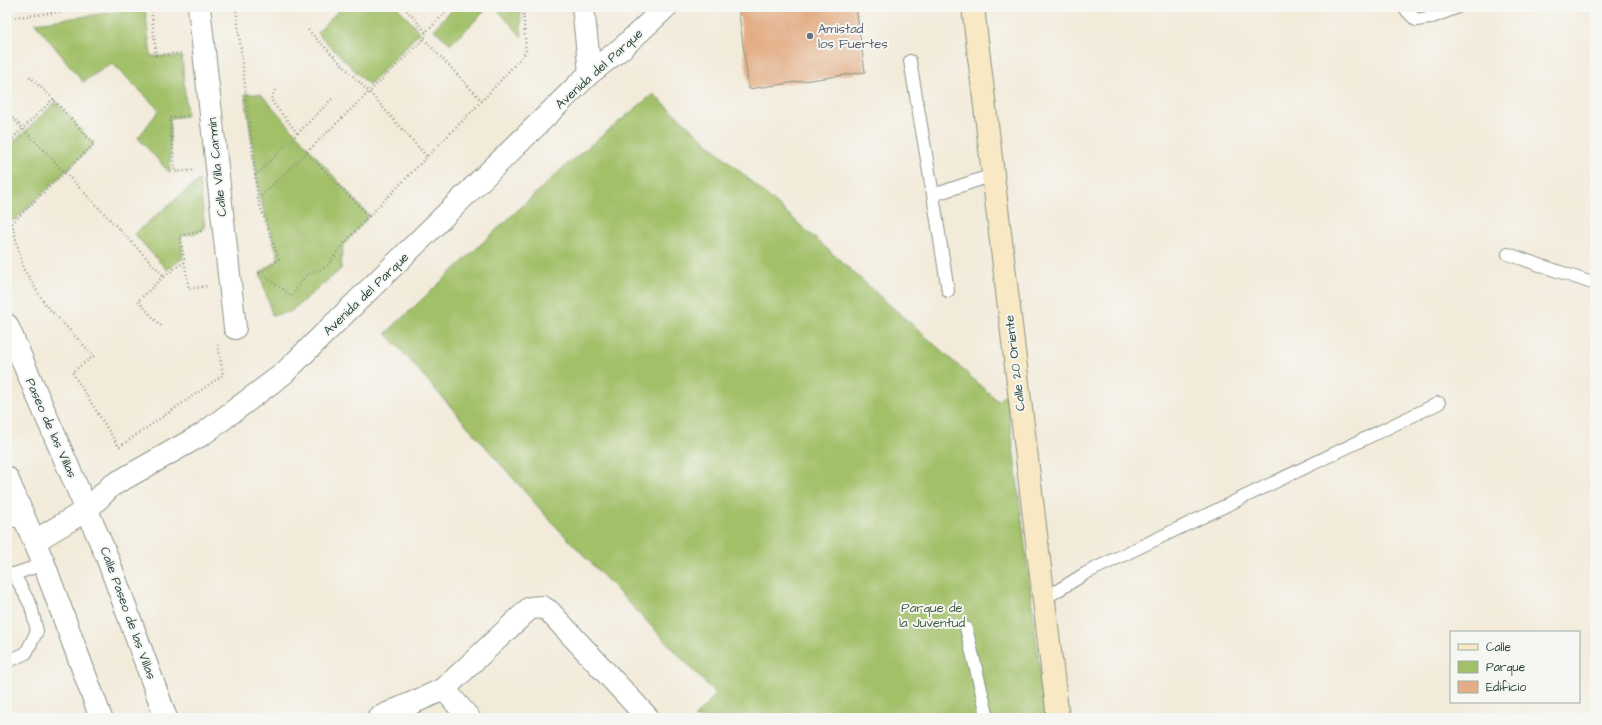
<svg xmlns="http://www.w3.org/2000/svg" width="1602" height="725" font-family="'Architects Daughter',sans-serif">
<style>
.green{fill:#a1c068;stroke:#607e4e}
.building{fill:#e3ae86}
.lines{fill:none;stroke-linecap:round;stroke-linejoin:round}
.lane-casing{stroke:#899487;stroke-width:14}
.street-casing{stroke:#899487;stroke-width:24}
.secondary-casing{stroke:#899487;stroke-width:24}
.path{stroke:#899487;stroke-width:2.5;stroke-dasharray:1 3;stroke-linecap:butt}
.lane{stroke:#fff;stroke-width:12}
.street{stroke:#fff;stroke-width:22}
.secondary{stroke:#f8e8c3;stroke-width:22}
.worship-dot{fill:#6b7280;stroke:#f6f6f2;stroke-width:1.5}
.labels{text-anchor:middle;dominant-baseline:central;stroke-width:4;stroke-linejoin:round;paint-order:stroke}
.worship-label{font-size:13px;fill:#5b616d;stroke:#f6f6f2;text-anchor:start}
.street-label{font-size:13px;fill:#1f3d34;stroke:#f6f6f2}
.park-label{font-size:13px;fill:#405e41;stroke:#f6f6f2}
</style>
<rect width="100%" height="100%" fill="#f6f6f2"/>
<filter id="ink" filterUnits="userSpaceOnUse"><feTurbulence type="fractalNoise" baseFrequency=".025" numOctaves="2"/><feDisplacementMap in="SourceGraphic" scale="8" xChannelSelector="R" yChannelSelector="G"/><feConvolveMatrix kernelMatrix="1 2 1 2 8 2 1 2 1" color-interpolation-filters="sRGB"/></filter>
<filter id="wash" filterUnits="userSpaceOnUse"><feTurbulence type="fractalNoise" baseFrequency=".012" numOctaves="4" result="noise"/><feDisplacementMap in="SourceGraphic" scale="16" xChannelSelector="R" yChannelSelector="G"/><feGaussianBlur stdDeviation="0.9" result="paint"/><feColorMatrix in="noise" values="0 0 0 0 0 0 0 0 0 0 0 0 0 0 0 0 0 1.4 0 .05"/><feComposite in="paint" operator="in"/></filter>
<g filter="url(#wash)">
<rect width="100%" height="100%" fill="#f3ebda"/>
<path class="green" d="M342 7H397L420 32 369 85 317 33Z
M455 7H489L451 44 433 29Z
M495 7H520L522 37Z
M145 8 151 56 182 57 187 116 170 118V173L138 138 159 110 112 63 83 82 35 23Z
M245 94H261L369 216 343 246 341 269 290 312 272 315 260 273 279 259 260 198Z
M653 94 998 401 1005 394 1008 405 1046 718H694L716 694 547 517 386 333 565 166Z
M56 102 94 144 14 221 8 218 7 148Z
M199 180 205 227 198 233 181 236 183 258 167 270 134 234Z"/>
<g id="blocks">
<path class="building" d="M738 7H856L865 72 749 89Z"/>
</g>
</g>
<g filter="url(#ink)">
<use href="#blocks" fill-opacity="0" stroke="#899487" stroke-width="1"/>
<g class="lines">
<g class="lane-casing">
<path id="lane" d="M1403 7 1416 20 1430 18 1458 7
M910 61 933 195
M1508 254 1595 284
M948 291 933 195 993 175
M7 521H27
M7 574H14L44 564
M1044 599 1086 573 1439 403
M966 628 988 718
M7 662 26 653 37 631 31 606 14 574"/>
</g>
<g class="street-casing">
<path id="street" d="M199 7 235 328
M583 7 590 73
M7 325 107 557 166 718
M7 478 44 564 101 718
M35 541 88 509 111 486 203 434 283 374 590 73 622 48 666 7
M444 689 469 718
M378 718 444 689 530 608 542 607 549 611 648 718"/>
</g>
<g class="secondary-casing">
<path id="secondary" d="M973 7 1058 718"/>
</g>
<path class="path" d="M151 7 156 55 182 53
M236 7 258 200 279 259 260 273 292 296 305 276 327 266 342 246 369 216 306 152
M404 7 426 32
M7 17 27 16 96 7
M308 30 369 92 428 158
M424 39 482 101
M275 90 271 99 273 103 298 134
M7 112 164 276 138 301 162 327
M187 116 170 118 175 172 194 170
M7 144 53 99 28 75
M255 176 332 99
M258 199 424 39 426 32 451 7
M7 216 12 223 94 144 53 99
M369 216 482 101 526 52 523 7
M12 223 23 268 45 304 94 356 72 372 119 447 223 375 218 345
M201 231 180 236 189 289 207 286
M164 276 184 262"/>
<use href="#lane" class="lane"/>
<use href="#street" class="street"/>
<use href="#secondary" class="secondary"/>
</g>
</g>
<circle class="worship-dot" cx="810" cy="36" r="4"/>
<g class="labels">
<g class="worship-label">
<text x="818" y="29">Amistad<tspan x="818" dy="15">los Fuertes</tspan></text>
</g>
<g class="street-label">
<text transform="translate(599 69) rotate(-42)">Avenida del Parque</text>
<text transform="translate(217 167) rotate(-96)">Calle Villa Carmín</text>
<text transform="translate(366 294) rotate(-44)">Avenida del Parque</text>
<text transform="translate(1015 363) rotate(-97)">Calle 20 Oriente</text>
<text transform="translate(51 428) rotate(66)">Paseo de las Villas</text>
<text transform="translate(128 613) rotate(70)">Calle Paseo de las Villas</text>
</g>
<g class="park-label">
<text x="932" y="608">Parque de<tspan x="932" dy="15">la Juventud</tspan></text>
</g>
</g>
<rect width="1602" height="725" fill="none" stroke="#f6f6f2" stroke-width="24"/>
<rect x="1450" y="631" width="130" height="72" fill="#f6f6f2" stroke="#a0aca6"/>
<rect x="1458" y="644" width="20" height="6" fill="#f8e8c3" stroke="#a0aca6"/>
<text x="1486" y="651" font-size="12" fill="#1f3d34">Calle</text>
<rect x="1458" y="661" width="20" height="12" fill="#a1c068" stroke="#a0aca6"/>
<text x="1486" y="671" font-size="12" fill="#1f3d34">Parque</text>
<rect x="1458" y="681" width="20" height="12" fill="#e3ae86" stroke="#a0aca6"/>
<text x="1486" y="691" font-size="12" fill="#1f3d34">Edificio</text>
</svg>
